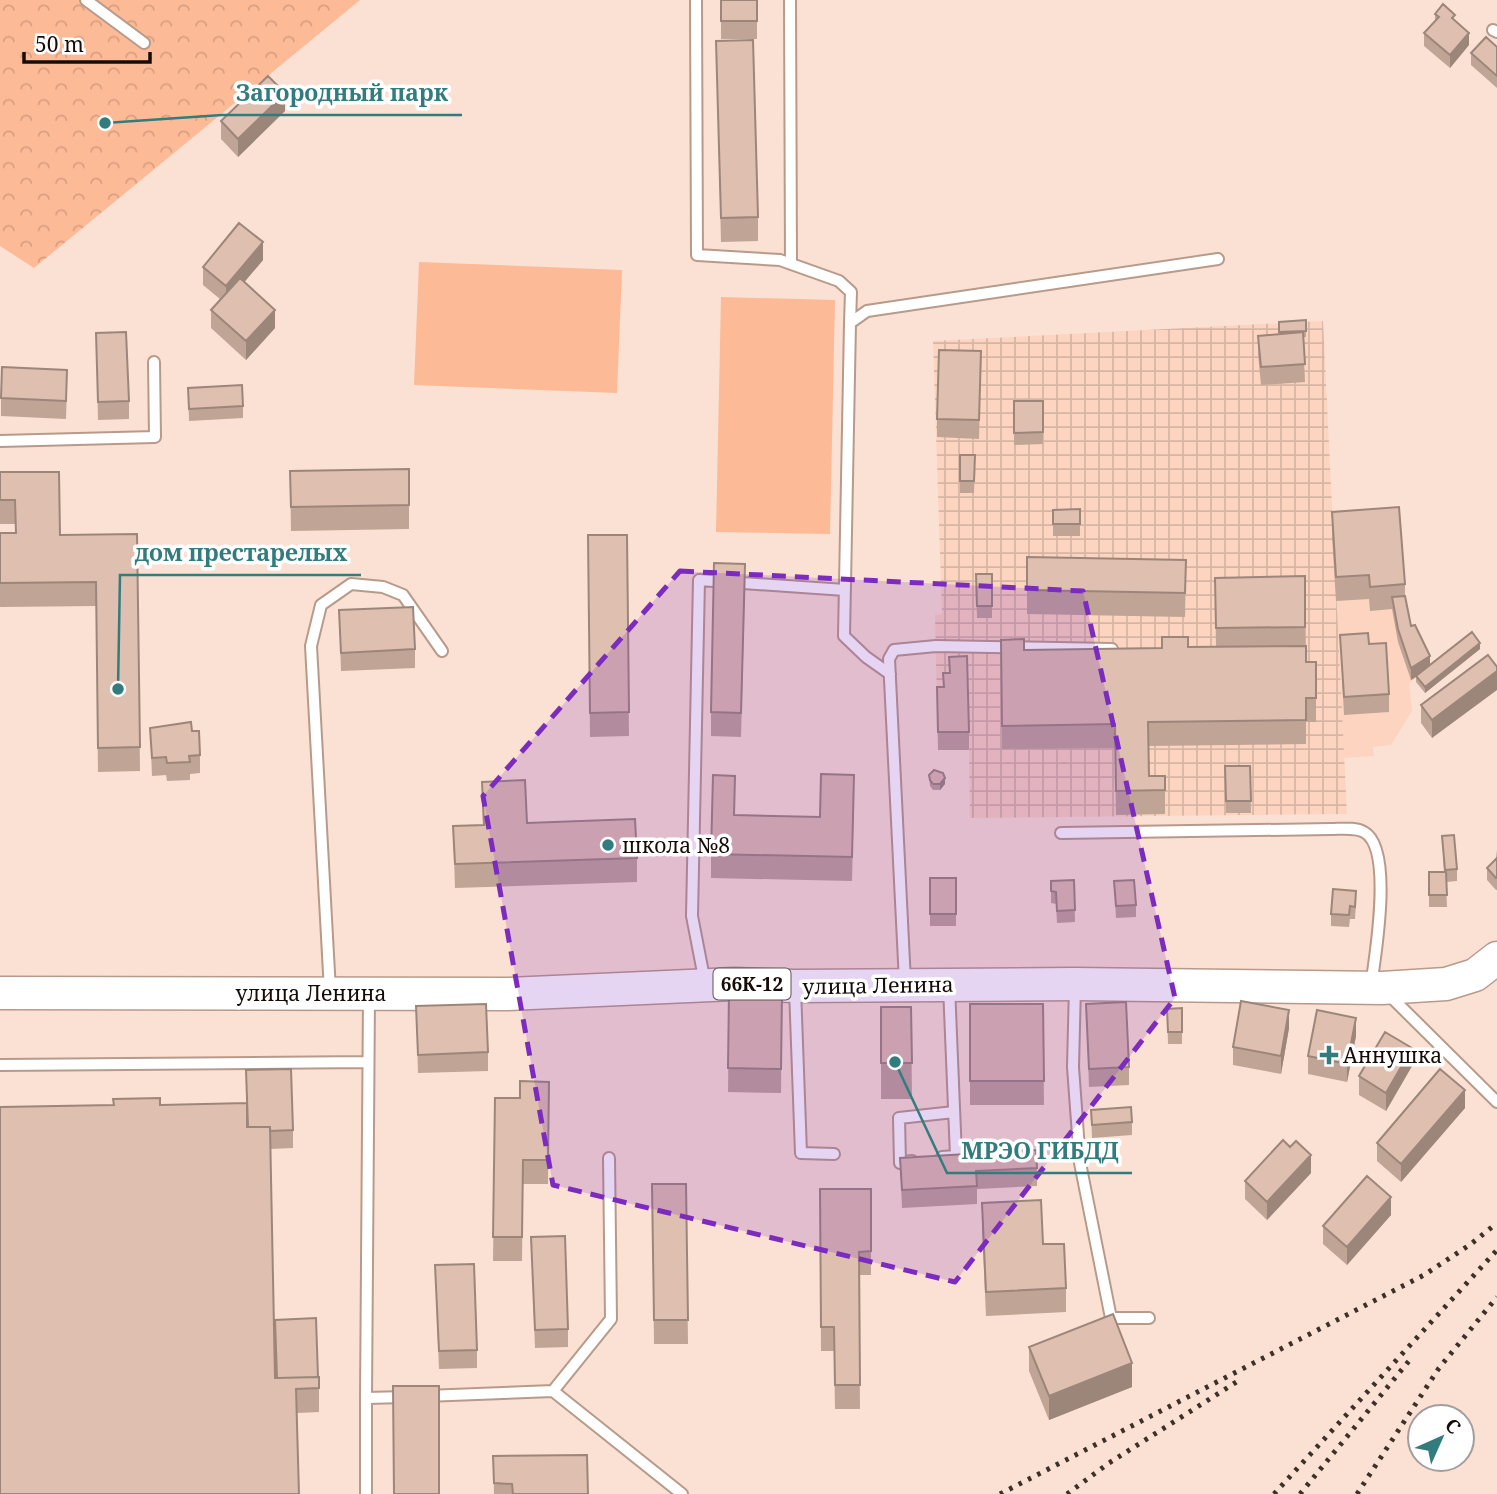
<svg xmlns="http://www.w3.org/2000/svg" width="1497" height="1494" font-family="'Noto Serif',serif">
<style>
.built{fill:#fcd4c0}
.industrial{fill:url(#industrial-grid)}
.forest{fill:url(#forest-crowns)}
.garden{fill:#fdba97}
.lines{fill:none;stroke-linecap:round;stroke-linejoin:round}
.service-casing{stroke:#b89a8a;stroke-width:14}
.primary-casing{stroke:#b89a8a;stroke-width:35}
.service{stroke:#fff;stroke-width:10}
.primary{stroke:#fff;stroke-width:32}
.rail{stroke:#3d3029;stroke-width:5;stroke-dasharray:3.5 7;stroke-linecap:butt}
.wall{fill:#c0a496}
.shaded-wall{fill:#9c867a}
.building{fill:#dfbfaf;stroke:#9c867a;stroke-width:2}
.marked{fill:#7b2cbf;fill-opacity:0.2;stroke:#7b2cbf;stroke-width:5;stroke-dasharray:14 9;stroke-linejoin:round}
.poi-dot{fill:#327c7e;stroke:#fff;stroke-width:2.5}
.labels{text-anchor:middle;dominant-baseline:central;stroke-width:7;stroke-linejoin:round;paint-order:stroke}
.shield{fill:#fff;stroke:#5c5551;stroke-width:2}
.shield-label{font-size:19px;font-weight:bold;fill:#160c07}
.poi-label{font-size:21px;fill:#160c07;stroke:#fff;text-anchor:start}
.street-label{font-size:21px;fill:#160c07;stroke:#fff}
.leader{fill:none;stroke:#327c7e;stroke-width:2.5}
.callout-dot{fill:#327c7e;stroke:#fff;stroke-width:2.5}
.callout-label{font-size:23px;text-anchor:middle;font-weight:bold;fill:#327c7e;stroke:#fff;stroke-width:7;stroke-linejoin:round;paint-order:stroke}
</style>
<defs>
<pattern id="industrial-grid" width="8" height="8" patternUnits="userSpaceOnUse" patternTransform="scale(1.75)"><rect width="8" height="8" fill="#fcd4c0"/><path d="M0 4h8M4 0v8" fill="none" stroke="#d7b5a4"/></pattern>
<pattern id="forest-crowns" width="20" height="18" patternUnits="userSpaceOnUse" patternTransform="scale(1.75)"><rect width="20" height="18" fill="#fdba97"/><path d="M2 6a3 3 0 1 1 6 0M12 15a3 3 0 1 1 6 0" fill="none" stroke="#d89f81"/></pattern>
</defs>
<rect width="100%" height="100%" fill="#fbe1d3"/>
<path class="built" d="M1399 531 1405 608 1411 638 1430 668 1409 683 1412 711 1391 745 1373 747 1374 756 1344 758 1332 535Z"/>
<path class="industrial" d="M1323 321 1347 814 970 818 969 750H938L935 615 942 614 933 341Z"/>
<path class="forest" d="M0 0H360L34 268 0 246Z"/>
<path class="garden" d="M419 262 622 270 617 393 414 385Z
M721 297 835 300 830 534 716 532Z"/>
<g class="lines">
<g class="service-casing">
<path id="service" d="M86 0 144 43
M696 0 697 255 780 260 839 281 851 292 850 323
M790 0 791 264
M1493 30 1497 32
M0 441 155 437 154 362
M890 674 866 657 844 636 850 323 867 311 1218 259
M1061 833 1331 829C1341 829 1355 827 1364 832 1394 848 1375 957 1371 986
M905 982 889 659 894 650 936 646 1112 649
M705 983 692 916 699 580 845 590
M1075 986 1073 1067 1080 1163 1111 1318H1149
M795 989 801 1153 834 1154
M330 991 311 646 321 605 351 584 383 587 403 595 442 651
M1389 995 1497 1102
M369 996 366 1398 406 1397
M0 1065 368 1062
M942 1157 956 1156 949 986
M912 1161 900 1163 899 1118 954 1112
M553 1391 611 1319 609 1158
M425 1396 553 1391 682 1494
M366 1398V1494"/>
</g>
<g class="primary-casing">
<path id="primary" d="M0 993 508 994 734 984 795 986 1075 984 1382 988 1446 984 1475 975 1497 958"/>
</g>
<use href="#service" class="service"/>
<use href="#primary" class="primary"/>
<path class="rail" d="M1000 1494 1424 1275 1471 1244 1497 1223
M1067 1494 1109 1463 1238 1381
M1274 1494 1497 1250
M1300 1494 1413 1356
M1357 1494 1439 1368 1497 1297"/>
</g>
<path class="wall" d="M721 0H757V39H721Z
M1435 14 1455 21 1469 45 1450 68 1424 46V33L1435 21Z
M716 41 758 217V241L721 242Z
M1497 47V88L1471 65V53Z
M285 111 238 157 221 139V121Z
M263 260 244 282 275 328 246 360 211 328V310L220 299 203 285V267Z
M1306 320V337H1303L1305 382 1261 385 1258 354V336L1279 334V322Z
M96 333 129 401V419L98 420Z
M981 351 979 439 937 437V419Z
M67 388 66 419 1 416V398Z
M188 388 243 406V418L189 421Z
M1014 401H1043V444L1014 445Z
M960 455H975L974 493H960Z
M409 469V529L291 531 290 471Z
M0 472 60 535 137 534 140 771 98 772 96 606 0 607V533H15V524H0Z
M1080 509V536H1053V510Z
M1332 512 1405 584V596L1411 626 1430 665 1480 649 1425 693 1416 682V677L1411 680 1398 642 1392 609 1370 611 1369 599 1336 601 1332 536Z
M588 535H627L629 736 590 737Z
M1186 560 1185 617 1027 614V590Z
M976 574H992V618H977Z
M1305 576 1306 662 1316 698V722H1306V744L1148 746 1149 776H1165V814L1116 815 1115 748 1002 749 1001 640 1024 650 1216 647 1215 578Z
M745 588 741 737 711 736V712Z
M339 610 415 649V668L341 671Z
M1340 635 1369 644 1389 694V712L1344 715Z
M1488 655 1432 738 1421 723V705Z
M937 687 969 732V750H938Z
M150 728 192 731 200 755V773L190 774V780L167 781 166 775 152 776Z
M1225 766H1250L1251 813H1226Z
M929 775 945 784 940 790H933L930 786Z
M482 782 527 823 637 858V882L455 888 453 826 483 825Z
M854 799 852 881 711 878V854L735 815 820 817Z
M1442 836 1457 869V881L1446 882 1447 907H1429V872H1444Z
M1497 850V890H1496L1487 880V868L1496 858Z
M930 878H956V926H930Z
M1074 880 1075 922 1057 923 1056 904 1051 903V881Z
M1114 881 1136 905V917L1116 918Z
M1356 903 1355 919H1350L1349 927 1331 926V914Z
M729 993 782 994 781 1093 728 1092Z
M970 1004H1043L1044 1105H970Z
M1086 1004 1129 1067V1085L1089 1087Z
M416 1006 488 1052V1071L418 1073Z
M881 1007H911L912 1099H881Z
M1182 1008V1044H1168L1167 1009Z
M1289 1028 1281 1074 1233 1065V1047Z
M1356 1036 1347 1082 1308 1074V1056Z
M1412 1066 1386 1111 1359 1095V1076Z
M246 1070 293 1130V1148L270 1149 275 1378H276L275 1320 318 1377 319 1388V1412L297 1413 299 1494 160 1105 248 1127Z
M549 1082 548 1184H523L522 1261H493L495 1098H520Z
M1465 1108 1401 1182 1377 1161V1143Z
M1091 1110 1132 1122V1135L1092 1138Z
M900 1158 1037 1168V1186L977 1189V1204L902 1208Z
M1311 1173 1267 1220 1245 1199V1181Z
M652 1184H686L688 1344H654Z
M820 1189H871V1275H859L860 1409H835L834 1351H821Z
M982 1203 1043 1244 1066 1288V1312L986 1316 982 1227Z
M1391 1215 1347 1265 1323 1244V1226Z
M531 1237 568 1329V1347L535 1348Z
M435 1265 477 1350V1368L439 1369Z
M1029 1347 1132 1387 1049 1420 1029 1371Z
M493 1456 588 1494H494Z"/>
<path class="shaded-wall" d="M1469 33V45L1450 68V55Z
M285 93V111L238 157V139Z
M263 242V260L226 304V286Z
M275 310V328L246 360V341Z
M1480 643V649L1425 693V687Z
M1430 656V668L1411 680V668Z
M1497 671V690L1432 738V720Z
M945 778V784L940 790V784Z
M1289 1010V1028L1281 1074V1056Z
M1356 1018V1036L1347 1082V1064Z
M1412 1048V1066L1386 1111V1093Z
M1465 1090V1108L1401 1182V1164Z
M1311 1155V1173L1267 1220V1202Z
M1391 1197V1215L1347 1265V1247Z
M1132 1363V1387L1049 1420V1396Z"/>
<path class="building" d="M721 0H757V21H721Z
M1443 4 1455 15 1452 18 1469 33 1450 55 1424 33 1439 17 1435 14Z
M1486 37 1497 47V76L1471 53Z
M753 40 758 217 721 218 716 41Z
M268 76 285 93 238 139 221 121Z
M239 223 263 242 226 286 203 267Z
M240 278 275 310 246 341 211 310Z
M1306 320V331L1279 332V322Z
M126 332 129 401 98 402 96 333Z
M1303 332 1305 364 1261 367 1258 336Z
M939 350 981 351 979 420 937 419Z
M2 367 67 370 66 401 1 398Z
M242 385 243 406 189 409 188 388Z
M1014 401H1043V432L1014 433Z
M960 455H975L974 481H960Z
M409 469V505L291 507 290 471Z
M0 472H59L60 535 137 534 140 747 98 748 96 582 0 583V533H16L15 500H0Z
M1399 507 1405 584 1370 587 1369 575 1336 577 1332 512Z
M1080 509V524H1053V510Z
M588 535H627L629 712 590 713Z
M1027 557 1186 560 1185 593 1027 590Z
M714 563 745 564 741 713 711 712Z
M976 574H992V606H977Z
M1305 576V627L1216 628 1215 578Z
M1405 596 1411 626 1415 625 1430 656 1411 668 1398 629 1392 597Z
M413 607 415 649 341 653 339 610Z
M1472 632 1480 643 1425 687 1416 676Z
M1368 633 1369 644 1386 643 1389 694 1344 697 1340 635Z
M1162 637H1188V647L1306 646V662H1316V698H1306V720L1148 722 1149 776H1165V790L1116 791 1115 724 1002 726 1001 640 1024 639V650L1162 648Z
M1488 655 1497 667V671L1432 720 1421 705Z
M967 656 969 732H938L937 687H944L943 673H950L949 657Z
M191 722 192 731H199L200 755 189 756 190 762 167 763 166 757 152 758 150 728Z
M1225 766H1250L1251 801H1226Z
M934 770 943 773 945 778 940 784H933L930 780 929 775Z
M821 774 854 775 852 857 711 854 713 775 735 776 734 815 820 817Z
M525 780 527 823 635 819 637 858 455 864 453 826 484 825 482 782Z
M1454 835 1457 869 1445 870 1442 836Z
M1497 858V878H1496L1487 868Z
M1429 872H1446L1447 895H1429Z
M930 878H956V914H930Z
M1074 880 1075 910 1057 911 1056 892 1051 891V881Z
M1134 880 1136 905 1116 906 1114 881Z
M1333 889 1356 891 1355 907 1350 906 1349 915 1331 914Z
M729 993 782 994 781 1069 728 1068Z
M1241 1001 1289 1010 1281 1056 1233 1047Z
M1126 1002 1129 1067 1089 1069 1086 1004Z
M486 1004 488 1052 418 1055 416 1006Z
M970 1004H1043L1044 1081H970Z
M881 1007H911L912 1063H881Z
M1182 1008V1032H1168L1167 1009Z
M1317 1010 1356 1018 1347 1064 1308 1056Z
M1385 1032 1412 1048 1386 1093 1359 1076Z
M291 1069 293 1130 270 1131V1127H248L246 1070Z
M1440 1069 1465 1090 1401 1164 1377 1143Z
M520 1081 549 1082 548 1160H523L522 1237H493L495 1098H520Z
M160 1098V1105L247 1103V1127H270L275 1378 319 1377V1388L296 1389 299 1494H0V1107L114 1105 113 1099Z
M1131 1107 1132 1122 1092 1125 1091 1110Z
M1283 1140 1290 1147 1296 1141 1311 1155 1267 1202 1245 1181Z
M1036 1150 1037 1168 976 1171 977 1186 902 1190 900 1158Z
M1367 1176 1391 1197 1347 1247 1323 1226Z
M652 1184H686L688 1320H654Z
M820 1189H871V1251L859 1252 860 1385H835L834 1327H821Z
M1041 1200 1043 1244H1064L1066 1288 986 1292 982 1203Z
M565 1236 568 1329 535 1330 531 1237Z
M474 1264 477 1350 439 1351 435 1265Z
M1113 1314 1132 1363 1049 1396 1029 1347Z
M316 1318 318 1377 277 1378 275 1320Z
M393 1386H439V1494H394Z
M587 1455 588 1494H513L512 1484 494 1483 493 1456Z"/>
<path class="marked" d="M680 571 1083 591 1175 998 955 1282 553 1185 483 796Z"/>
<g class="poi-dot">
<circle cx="608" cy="845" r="7"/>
<path d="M1325.5 1044.5h7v7h7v7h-7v7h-7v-7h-7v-7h7z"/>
</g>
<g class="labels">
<rect class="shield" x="713.5" y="968.5" width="77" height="31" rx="5"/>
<g class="shield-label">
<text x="752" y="984">66К-12</text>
</g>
<g class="poi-label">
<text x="622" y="845">школа №8</text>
<text x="1343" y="1055">Аннушка</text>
</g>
<g class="street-label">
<text transform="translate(878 985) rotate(-1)">улица Ленина</text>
<text x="311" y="993">улица Ленина</text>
</g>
</g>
<path class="leader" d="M105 123L222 115H462M118 689L120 575H361M895 1062L947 1173H1132"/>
<g class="callout-dot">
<circle cx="105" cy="123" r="7"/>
<circle cx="118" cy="689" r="7"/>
<circle cx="895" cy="1062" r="7"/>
</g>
<g class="callout-label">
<text x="342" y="101">Загородный парк</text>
<text x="241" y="561">дом престарелых</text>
<text x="1040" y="1159">МРЭО ГИБДД</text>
</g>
<g transform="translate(1441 1438) rotate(45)"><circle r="33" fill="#ffffff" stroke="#a29e9c" stroke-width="2"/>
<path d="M0-5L12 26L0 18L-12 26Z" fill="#327c7e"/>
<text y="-10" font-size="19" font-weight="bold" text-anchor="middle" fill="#160c07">С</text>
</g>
<path d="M24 52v10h126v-10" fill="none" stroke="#160c07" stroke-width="3.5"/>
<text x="35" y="52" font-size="21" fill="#160c07" stroke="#ffffff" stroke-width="5" paint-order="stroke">50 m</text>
</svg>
